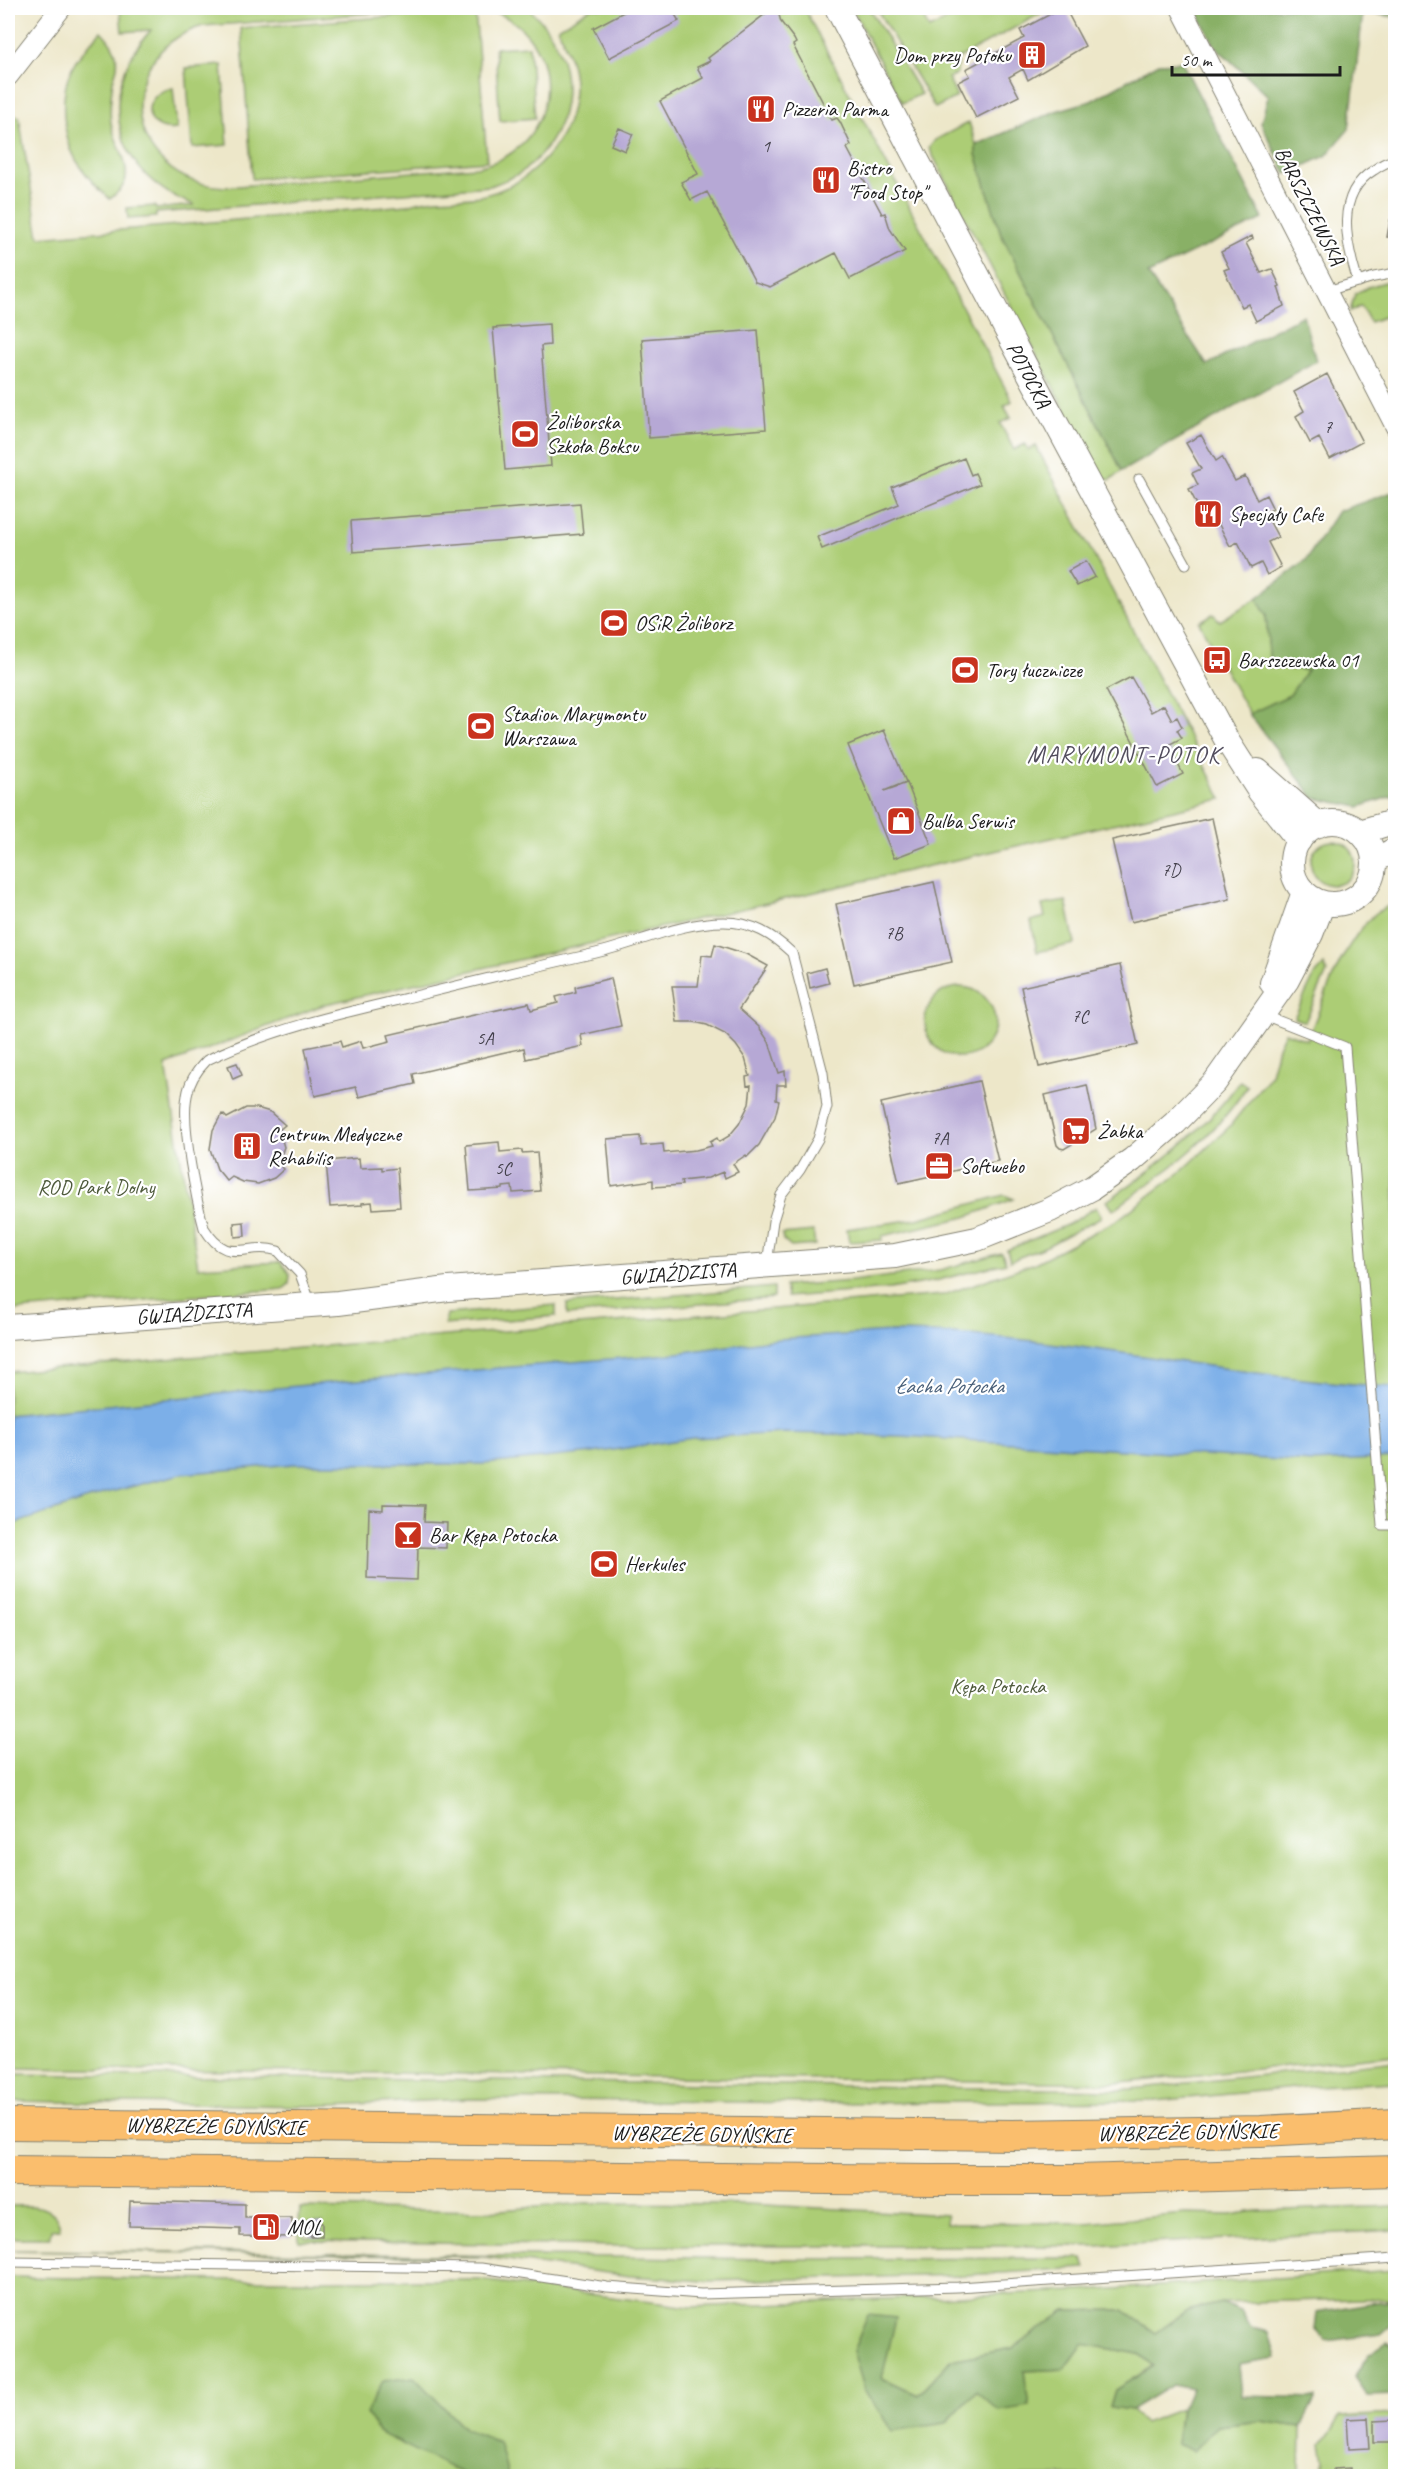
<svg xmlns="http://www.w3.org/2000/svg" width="1403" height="2484" font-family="Caveat,sans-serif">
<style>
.green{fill:#accd75;stroke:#647448;stroke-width:1.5}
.forest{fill:#89b066;stroke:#526641;stroke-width:1.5}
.water{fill:#7bafe8;stroke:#4c6682;stroke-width:1.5}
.building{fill:#b6a8d5}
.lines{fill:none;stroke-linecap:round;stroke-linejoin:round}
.service-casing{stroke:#848272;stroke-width:11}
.minor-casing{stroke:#848272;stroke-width:22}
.tertiary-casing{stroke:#848272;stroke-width:26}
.primary-casing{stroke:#848272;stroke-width:32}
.service{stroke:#fff;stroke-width:9}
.minor{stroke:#fff;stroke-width:20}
.tertiary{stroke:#fff;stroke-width:24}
.primary{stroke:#fabe6d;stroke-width:30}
.labels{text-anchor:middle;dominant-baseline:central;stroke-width:4.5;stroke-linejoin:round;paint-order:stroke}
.number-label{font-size:18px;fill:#423f4a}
.poi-label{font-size:21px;fill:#1c1c1c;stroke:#fff;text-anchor:start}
.street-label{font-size:21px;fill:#1c1c1c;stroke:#fff}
.park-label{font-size:21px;fill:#4e5a3b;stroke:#fff}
.water-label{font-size:22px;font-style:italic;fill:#475e78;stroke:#fff}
.quarter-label{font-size:24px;letter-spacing:1.5px;fill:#524d5d;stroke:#fff}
</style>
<rect width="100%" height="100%" fill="#fff"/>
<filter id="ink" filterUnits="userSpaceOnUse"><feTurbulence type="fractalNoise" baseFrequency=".0167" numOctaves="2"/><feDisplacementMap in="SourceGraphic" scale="12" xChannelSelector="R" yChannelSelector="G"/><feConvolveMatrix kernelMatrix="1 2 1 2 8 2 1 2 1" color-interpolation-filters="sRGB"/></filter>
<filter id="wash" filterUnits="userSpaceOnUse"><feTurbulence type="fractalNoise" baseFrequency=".008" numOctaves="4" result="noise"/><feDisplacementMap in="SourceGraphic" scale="24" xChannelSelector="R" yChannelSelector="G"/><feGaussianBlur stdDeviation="1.35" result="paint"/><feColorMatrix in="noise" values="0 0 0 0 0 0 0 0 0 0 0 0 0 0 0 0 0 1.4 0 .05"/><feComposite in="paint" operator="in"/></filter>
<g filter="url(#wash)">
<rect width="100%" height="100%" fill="#ede7c9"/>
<path class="green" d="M120 8H440L203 26C107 55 123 182 225 187L476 167C566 151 570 28 481 8H528C580 52 579 130 523 171 513 178 501 182 490 186L156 213V217L128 219 127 208 155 206 156 209 195 205C114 178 93 92 151 30L122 32Z
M591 8H804L1012 401 1004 406 1011 418 1000 423 1014 450 1025 444 1028 450 1036 446 1222 799 326 1004 166 1065 198 1267 280 1262 290 1274 289 1284 283 1289 8 1311V111L19 117 39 237 408 205C433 195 460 201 485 195 533 183 572 140 574 90 575 67 566 48 558 28Z
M852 8H869L921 94 902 103Z
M876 8H919L929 29 973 8H1051L957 59V74L948 78 957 97 935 108Z
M475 10 487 161 252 179 241 28Z
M101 31C109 39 115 47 117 58 119 67 115 73 113 81 111 94 109 110 111 123 114 141 128 158 126 177 125 187 118 192 110 199 97 188 85 174 76 160 62 135 59 94 72 68 79 54 91 43 101 31Z
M529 46 535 118 500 121 495 48Z
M222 65 228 145 192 148 186 68Z
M173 88 177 129C143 134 138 94 173 88Z
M969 122 976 145V154L1001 234 1122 471 1110 480 1100 477 929 148 935 140Z
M1395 279V313L1370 322 1361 306 1350 312 1355 294 1368 287Z
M1257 598 1266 615 1270 667 1307 670 1290 695 1249 714 1199 622 1213 614 1220 621Z
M1311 863a22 22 0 1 1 44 0a22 22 0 1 1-44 0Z
M1066 901 1075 944 1037 952 1031 921 1045 917 1042 905Z
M1395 903V2055L1121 2083 8 2068V1372L943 1295 1035 1263 1117 1220 1182 1171 1229 1127 1271 1074 1278 1047 1285 1032 1307 1040C1325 998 1340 946 1375 914 1381 909 1389 906 1395 903Z
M1324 965 1327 972 1305 1022 1294 1018 1314 976Z
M925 1022a35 35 0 1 1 70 0a35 35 0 1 1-70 0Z
M1240 1081 1247 1086C1214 1139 1163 1174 1113 1210L1107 1201C1156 1167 1206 1130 1240 1081Z
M1004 1195 1014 1199 966 1217 882 1236V1240L849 1242 847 1229 917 1219Z
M1096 1207 1101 1217 1047 1246 1010 1261 1007 1250 1069 1224Z
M813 1231 815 1245 791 1247 783 1240 782 1234Z
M1002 1253 1006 1263 931 1282 890 1289 787 1297 785 1286 852 1281 940 1270Z
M774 1287V1298L567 1315V1304Z
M556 1305V1316L444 1325 447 1314Z
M1396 2061 1395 2082 1317 2086 1155 2101 819 2103 469 2099 308 2106 8 2101V2074L1121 2090Z
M585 2203 747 2204 947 2215 946 2223H1086L1185 2214 1230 2215 1256 2211 1396 2206 1395 2230 1095 2246H621L299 2241V2228H305V2237H322V2223H299L300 2208 489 2211Z
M8 2206C28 2206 57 2202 60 2229H51L50 2238H8Z
M8 2250 785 2259 1083 2258 1086 2268 967 2275 704 2281 630 2276 485 2257Z
M1395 2270V2298L1221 2303 1187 2311 1156 2333 1123 2310 1065 2311 1013 2348 951 2360 918 2395 882 2378 865 2391 946 2423 976 2391 1028 2406 1024 2371 1065 2369 1083 2344 1139 2354 1154 2366 1115 2390 1110 2407 1131 2410 1144 2423 1181 2409 1176 2444 1217 2426 1260 2421 1301 2427 1300 2475 1302 2476H8V2277L231 2280H480L690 2307 1099 2290Z
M1395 2414V2476H1320L1325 2460 1322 2444 1341 2417Z"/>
<path class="forest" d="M1195 8H1395L1396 17 1363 12 1349 129 1326 156 1286 174 1261 123 1268 96 1215 46Z
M1182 62 1263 219 1148 274 1207 365 1303 315 1316 361 1122 471 1001 234 976 154V145L1056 111 1091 101 1159 63Z
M1395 491V795L1359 807 1314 798 1249 714 1290 695 1307 670 1270 667 1266 615 1257 598 1306 560 1338 511Z
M1395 2299V2322L1381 2334 1326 2341 1315 2329 1317 2312Z
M1221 2303 1242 2312 1251 2328 1269 2332 1276 2358 1239 2364 1242 2396 1316 2398 1301 2427 1260 2421 1217 2426 1193 2451 1176 2444 1181 2409 1192 2389 1172 2385 1131 2410 1110 2407 1115 2390 1154 2366 1139 2354 1083 2344 1065 2369 1024 2371 1029 2406 999 2411 976 2391 946 2423 892 2431 865 2391 853 2351 868 2315 896 2318 882 2378 918 2395 951 2360 1013 2348 1065 2311 1123 2310 1156 2333 1187 2311Z
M1387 2342 1395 2347V2395L1367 2396 1354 2377 1368 2355Z
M414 2377 465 2429 499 2442 508 2476H467L378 2432 366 2413 383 2381Z"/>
<path class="water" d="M891 1332C1061 1332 1226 1378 1395 1387V1458L1313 1462 901 1436 784 1433 693 1438 593 1453 484 1464H294L181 1474 103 1494 8 1526V1415L377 1378 670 1354 778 1339Z"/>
<g id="blocks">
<path class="building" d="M631 8H671L679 21 609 58 593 28Z
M773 8H777L781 22 794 39 796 43 793 45 832 120 837 118 840 122 851 145 847 148 882 214 885 213 890 229 905 251 850 279 836 253 770 287 755 282 707 192 691 200 681 182 698 174 660 101 703 78 697 67 710 61 708 58Z
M1062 8H1065L1085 46 1028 80 1023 69 1009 77 1019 96 976 118 958 82 970 76 966 69 1024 38 1020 30Z
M619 128 633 134 625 151 611 145Z
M1390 220 1396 221V238L1387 237Z
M1252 236 1253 239 1246 243 1261 273 1272 269 1280 286 1278 287 1284 306 1256 321 1248 304 1242 307 1224 270 1229 268 1221 252Z
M549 324 550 345 541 346 551 466 505 470 493 328Z
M758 330 766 429 649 438 642 339Z
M1327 374 1362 442 1330 459 1319 438 1310 443 1296 416 1304 411 1294 392Z
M1201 435 1216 461 1222 457 1235 481 1245 476 1257 500 1266 495 1273 509 1265 513 1278 537 1268 542 1281 567 1267 575 1261 563 1251 568 1238 542 1230 546 1217 521 1208 526 1189 489 1198 485 1192 473 1201 469 1186 443Z
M964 458 971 475 975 473 980 484 822 549 817 537 899 504 892 487Z
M580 503 583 534 353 552 351 521Z
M1086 561 1095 577 1077 586 1068 571Z
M1131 677 1151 712 1164 705 1172 720 1177 717 1182 727 1177 730 1182 738 1168 745 1183 774 1157 787 1106 690Z
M884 730 906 782 884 791 907 783 931 844 894 858 848 745Z
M1212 818 1230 899 1131 922 1112 840Z
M934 882 952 962 854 984 836 904Z
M715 944 746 954 768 966 739 1009 759 1027 769 1042 779 1073 785 1071 786 1085H777L776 1100 779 1101 775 1117 759 1145 747 1157 746 1155 733 1164 738 1172 725 1178 723 1172 708 1178 681 1181 682 1185 653 1187V1180L611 1186 607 1139 640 1136 641 1146 663 1144 664 1153 696 1150 712 1146 710 1142 717 1138 719 1142 729 1136 739 1124 749 1104 751 1085 747 1086 746 1077 750 1076 745 1058 736 1045 725 1034 707 1025 694 1022H677L672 986H698L702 955 712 956Z
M1120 965 1138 1045 1039 1067 1021 987Z
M825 968 829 983 810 988 807 973Z
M611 978 621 1026 581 1035 583 1046 526 1059 524 1048 501 1053 413 1074 415 1084 359 1097 356 1087 315 1096 305 1048 340 1041 342 1047 361 1041 363 1048 390 1041 388 1035 465 1017 529 1003 531 1010 558 1003 556 997 576 992 575 987Z
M237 1063 242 1075 233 1079 228 1066Z
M979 1081 998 1161 899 1183 881 1103Z
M1087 1085 1096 1129 1064 1149 1060 1148 1057 1145 1045 1095Z
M246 1108H257L270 1112 285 1125 279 1130 284 1147 278 1164 284 1169 274 1178 258 1184 243 1182 232 1177 227 1181 217 1169 210 1149 213 1130 220 1117 223 1114 227 1118Z
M499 1142 500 1152 522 1150V1153L537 1152 540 1191 513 1193 512 1186 503 1187V1189L470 1191 466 1145Z
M359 1158 360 1168 382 1167V1170L397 1168 400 1207 373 1209 372 1202 362 1203V1205L330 1207 326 1161Z
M244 1222 245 1236 235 1237 234 1223Z
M383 1504 425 1505 424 1522 447 1523 446 1548 418 1547 417 1580 367 1578 369 1509 383 1510Z
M130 2201 245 2204V2218H292V2237L240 2236V2229L129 2226Z
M311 2223H322V2237H311Z
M1368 2418 1370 2448 1349 2449 1347 2419Z
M1393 2420 1394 2442H1374V2421Z
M1350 2468V2476H1334L1333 2469Z"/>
</g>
</g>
<g filter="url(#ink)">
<use href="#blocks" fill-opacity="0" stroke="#848272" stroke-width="1.5"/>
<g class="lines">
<g class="service-casing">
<path id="service" d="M1358 282C1346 244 1334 194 1374 170 1381 165 1387 161 1396 160
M1327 291 1374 277 1396 273
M1139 479 1186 564
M1264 1015 1345 1047 1382 1525H1396
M311 1304 300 1274 278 1251C245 1241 229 1268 204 1228 196 1199 181 1124 187 1096 189 1081 197 1070 207 1060 271 1029 342 1013 411 997 472 982 534 967 596 953 638 943 681 922 724 922 752 922 773 935 792 953L823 1073 827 1107 818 1139 800 1170 781 1195 773 1221 767 1264
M8 2262 481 2268 607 2287 701 2294 958 2287 1396 2258"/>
</g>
<g class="minor-casing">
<path id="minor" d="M1181 8 1396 427
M8 76 61 8"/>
</g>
<g class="tertiary-casing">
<path id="tertiary" d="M837 8 1028 371 1226 739 1260 792 1299 841
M1258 771 1319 825
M1292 863a41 41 0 1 1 82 0a41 41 0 1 1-82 0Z
M1360 832 1396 821
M1374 861 1396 849
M1272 983 1304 892
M8 1327 338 1303 448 1289 895 1256 977 1239 1050 1210 1092 1188 1132 1160 1175 1123 1215 1082 1287 980 1311 934 1323 903"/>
</g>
<g class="primary-casing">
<path id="primary" d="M8 2124 1013 2135 1261 2131 1396 2124
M8 2171 931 2180H1077L1396 2171"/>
</g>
<use href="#service" class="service"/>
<use href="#minor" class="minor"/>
<use href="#tertiary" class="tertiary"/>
<use href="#primary" class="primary"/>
</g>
</g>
<defs>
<g id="building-square" transform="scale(1.5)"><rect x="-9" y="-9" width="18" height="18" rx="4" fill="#c8321e" stroke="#fff"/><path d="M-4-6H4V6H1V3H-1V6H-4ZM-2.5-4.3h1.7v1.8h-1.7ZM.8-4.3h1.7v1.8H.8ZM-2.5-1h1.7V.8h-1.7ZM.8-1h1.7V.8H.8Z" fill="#fff"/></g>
<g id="restaurant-square" transform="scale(1.5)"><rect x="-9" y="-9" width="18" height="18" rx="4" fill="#c8321e" stroke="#fff"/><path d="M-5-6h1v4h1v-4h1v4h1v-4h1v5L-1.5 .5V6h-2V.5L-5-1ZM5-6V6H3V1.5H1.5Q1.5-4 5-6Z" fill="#fff"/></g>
<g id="stadium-square" transform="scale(1.5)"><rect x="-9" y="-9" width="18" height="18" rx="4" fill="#c8321e" stroke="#fff"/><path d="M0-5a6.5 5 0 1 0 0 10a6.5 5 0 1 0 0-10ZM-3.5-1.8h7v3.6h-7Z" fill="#fff"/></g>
<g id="bus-square" transform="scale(1.5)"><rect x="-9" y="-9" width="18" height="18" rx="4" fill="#c8321e" stroke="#fff"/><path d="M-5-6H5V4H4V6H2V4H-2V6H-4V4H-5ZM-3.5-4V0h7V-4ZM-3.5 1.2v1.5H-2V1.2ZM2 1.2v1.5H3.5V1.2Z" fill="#fff"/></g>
<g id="shop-square" transform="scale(1.5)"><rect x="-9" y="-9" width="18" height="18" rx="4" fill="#c8321e" stroke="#fff"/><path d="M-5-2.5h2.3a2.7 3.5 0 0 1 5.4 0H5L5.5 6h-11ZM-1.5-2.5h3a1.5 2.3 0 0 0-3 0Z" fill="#fff"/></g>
<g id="supermarket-square" transform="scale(1.5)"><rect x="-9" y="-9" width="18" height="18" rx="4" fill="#c8321e" stroke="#fff"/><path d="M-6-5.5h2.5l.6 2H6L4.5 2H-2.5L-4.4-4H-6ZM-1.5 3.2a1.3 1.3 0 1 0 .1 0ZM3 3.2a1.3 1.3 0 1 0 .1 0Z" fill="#fff"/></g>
<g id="office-square" transform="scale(1.5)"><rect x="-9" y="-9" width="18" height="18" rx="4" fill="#c8321e" stroke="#fff"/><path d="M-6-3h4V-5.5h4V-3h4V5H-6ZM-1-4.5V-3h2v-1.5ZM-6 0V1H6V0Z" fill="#fff"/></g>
<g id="bar-square" transform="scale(1.5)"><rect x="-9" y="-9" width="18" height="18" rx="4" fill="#c8321e" stroke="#fff"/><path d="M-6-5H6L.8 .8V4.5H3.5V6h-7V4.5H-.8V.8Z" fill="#fff"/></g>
<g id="fuel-square" transform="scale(1.5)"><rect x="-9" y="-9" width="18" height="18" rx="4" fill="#c8321e" stroke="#fff"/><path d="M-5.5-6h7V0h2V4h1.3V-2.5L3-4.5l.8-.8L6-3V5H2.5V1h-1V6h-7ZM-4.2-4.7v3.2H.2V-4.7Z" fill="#fff"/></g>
</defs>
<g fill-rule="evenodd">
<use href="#building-square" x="1032" y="55"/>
<use href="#restaurant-square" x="761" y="109"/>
<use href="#restaurant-square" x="826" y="180"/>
<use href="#stadium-square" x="525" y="434"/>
<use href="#restaurant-square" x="1208" y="514"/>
<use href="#stadium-square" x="614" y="623"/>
<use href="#bus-square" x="1217" y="660"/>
<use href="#stadium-square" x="965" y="670"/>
<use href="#stadium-square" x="481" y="726"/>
<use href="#shop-square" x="901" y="821"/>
<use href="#supermarket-square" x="1076" y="1131"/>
<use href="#building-square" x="247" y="1146"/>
<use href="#office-square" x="939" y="1166"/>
<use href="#bar-square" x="408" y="1535"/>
<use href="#stadium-square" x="604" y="1564"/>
<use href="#fuel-square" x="266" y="2227"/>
</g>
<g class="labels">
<g class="number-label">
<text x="766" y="146">1</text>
<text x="1328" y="427">7</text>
<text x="1171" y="870">7D</text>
<text x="894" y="933">7B</text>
<text x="1080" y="1016">7C</text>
<text x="485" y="1038">5A</text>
<text x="940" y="1138">7A</text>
<text x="503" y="1168">5C</text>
</g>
<g class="poi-label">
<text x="1011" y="55" text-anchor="end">Dom przy Potoku</text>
<text x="782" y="109">Pizzeria Parma</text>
<text x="847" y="168">Bistro<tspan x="847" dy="24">"Food Stop"</tspan></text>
<text x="546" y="422">Żoliborska<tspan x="546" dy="24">Szkoła Boksu</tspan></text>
<text x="1229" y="514">Specjały Cafe</text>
<text x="635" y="623">OSiR Żoliborz</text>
<text x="1238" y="660">Barszczewska 01</text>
<text x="986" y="670">Tory łucznicze</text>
<text x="502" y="714">Stadion Marymontu<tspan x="502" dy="24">Warszawa</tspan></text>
<text x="922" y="821">Bulba Serwis</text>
<text x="1097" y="1131">Żabka</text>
<text x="268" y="1134">Centrum Medyczne<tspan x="268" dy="24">Rehabilis</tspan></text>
<text x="960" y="1166">Softwebo</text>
<text x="429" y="1535">Bar Kępa Potocka</text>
<text x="625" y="1564">Herkules</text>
<text x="287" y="2227">MOL</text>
</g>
<g class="street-label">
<text transform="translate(1310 206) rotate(63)">BARSZCZEWSKA</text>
<text transform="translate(1029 375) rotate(62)">POTOCKA</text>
<text transform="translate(678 1273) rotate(-4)">GWIAŹDZISTA</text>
<text transform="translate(194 1313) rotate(-4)">GWIAŹDZISTA</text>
<text transform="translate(216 2126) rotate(1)">WYBRZEŻE GDYŃSKIE</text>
<text transform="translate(1188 2132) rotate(-1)">WYBRZEŻE GDYŃSKIE</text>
<text transform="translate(702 2134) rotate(1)">WYBRZEŻE GDYŃSKIE</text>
</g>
<g class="park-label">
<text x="96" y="1187">ROD Park Dolny</text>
<text x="998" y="1686">Kępa Potocka</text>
</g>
<g class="water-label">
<text x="949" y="1386">Łacha Potocka</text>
</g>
<g class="quarter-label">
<text x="1124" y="754">MARYMONT-POTOK</text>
</g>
</g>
<rect width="1403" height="2484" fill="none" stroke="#fff" stroke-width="30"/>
<path d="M1172 66v9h168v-9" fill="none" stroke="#1c1c1c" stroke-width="3"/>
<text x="1181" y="66" font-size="18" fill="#1c1c1c" stroke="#ffffff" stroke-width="4.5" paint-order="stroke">50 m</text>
</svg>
